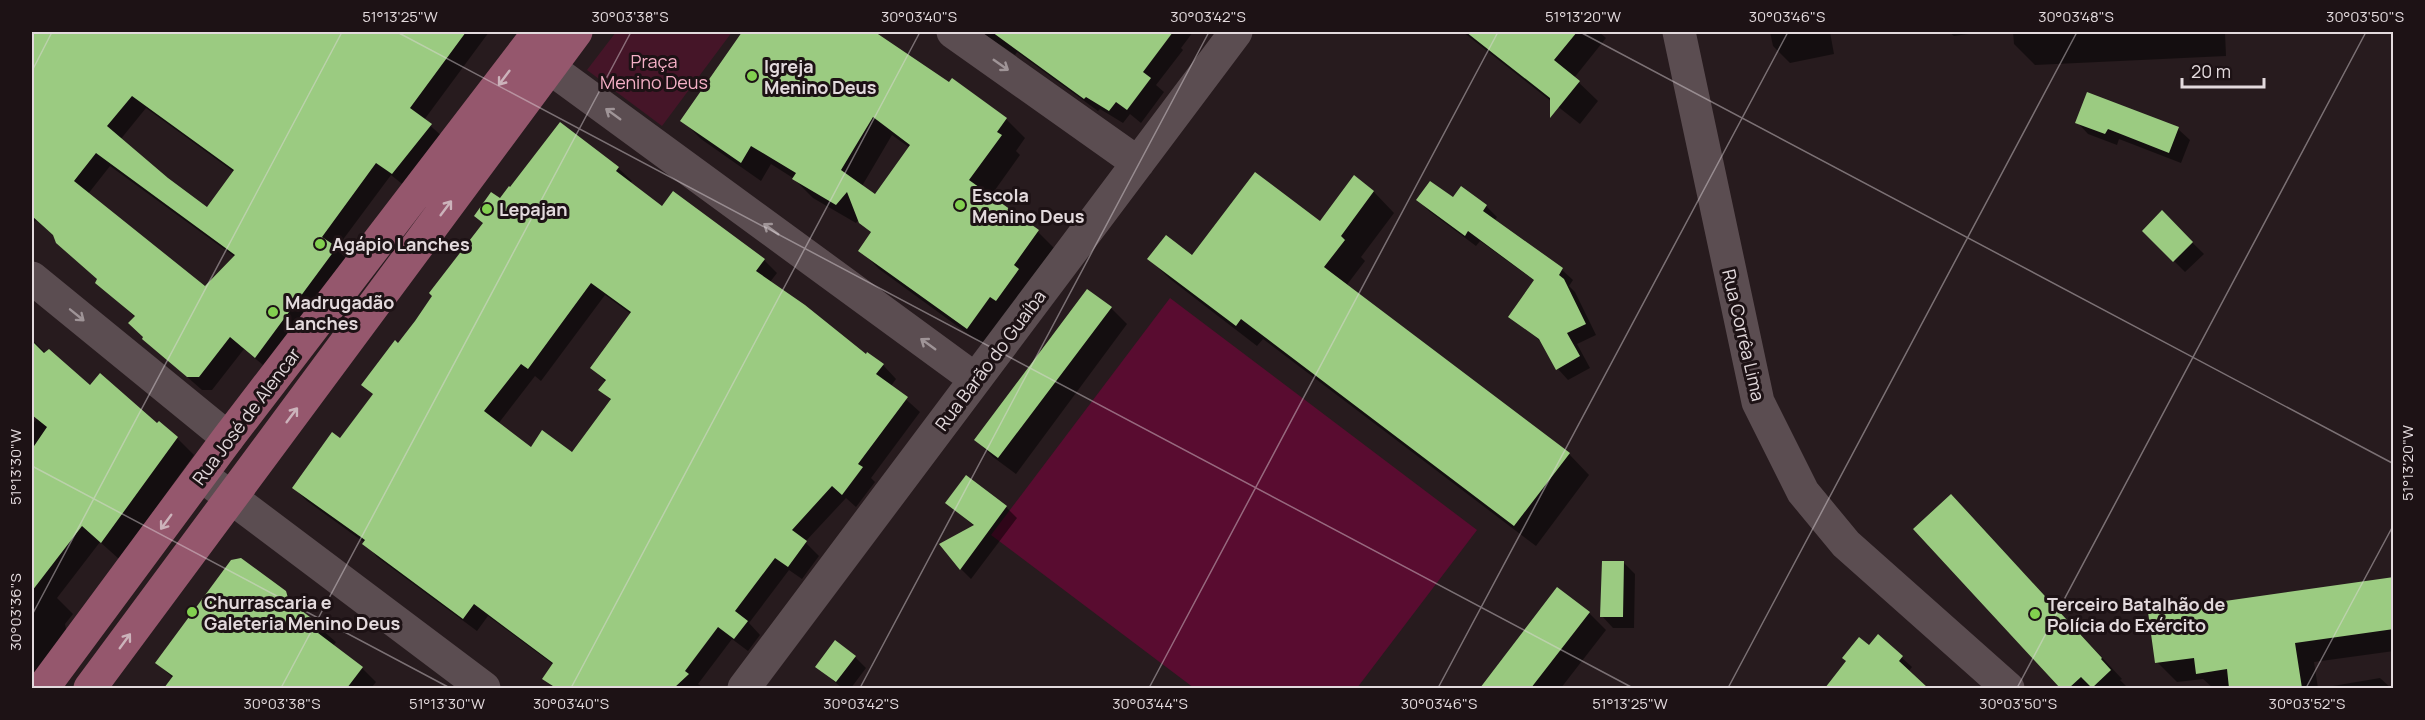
<svg xmlns="http://www.w3.org/2000/svg" width="2425" height="720" font-family="Manrope,sans-serif">
<style>
.green{fill:#451528}
.water{fill:#590c30}
.shadow{fill:#0007;fill-rule:evenodd}
.building{fill:#9bcb81;fill-rule:evenodd}
.lines{fill:none;stroke-linecap:round;stroke-linejoin:round}
.minor{stroke:#5b4d51;stroke-width:33}
.major{stroke:#95576d;stroke-width:33}
.oneway{stroke:#9f9497}
.oneway2{stroke:#ccb3bb}
.ticks{fill:none;stroke:#e3dadd;stroke-width:1.5;stroke-opacity:0.45}
.poi-dot{fill:#82d04f;stroke:#1d1215;stroke-width:2}
.labels{text-anchor:middle;dominant-baseline:central;stroke-width:6;stroke-linejoin:round;paint-order:stroke}
.park-label{font-size:18px;fill:#f5b0c6;stroke:#1d1215}
.poi-label{font-size:18px;font-weight:bold;fill:#e3dadd;stroke:#1d1215;text-anchor:start}
.street-label{font-size:18px;fill:#e3dadd;stroke:#1d1215}
.neatline{fill:none;stroke:#e3dadd;stroke-width:2}
.ticks-label{font-size:15px;text-anchor:middle;fill:#e3dadd}
</style>
<rect width="100%" height="100%" fill="#271b1e"/>
<path class="green" d="M616 32H732L662 126 587 70Z"/>
<path class="water" d="M1170 298 1477 530 1357 688H1194L991 535Z"/>
<path class="shadow" d="M32 32H489L424 120 444 138 406 187 391 175 336 249 349 261 269 370 244 349 212 390H202L144 339 135 317 97 282 99 280 57 243 56 237 36 220 32 224ZM146 108 234 172 207 209 167 180 120 140ZM110 166 235 257 205 288 88 194Z
M744 32H873L949 84 952 80 1006 119 1025 138 1016 151 1020 155 990 197 1038 232 1057 251 986 347 879 269 860 250 872 234 859 219 856 223 813 198 793 178 771 164 761 181 701 139 682 120ZM892 135 910 148 875 196 862 186Z
M981 32H1193L1181 48 1183 50 1156 85 1164 92 1141 123 1130 114 1123 123 1100 109 1098 111 1017 52 1015 55Z
M1463 32H1599L1606 38 1574 78 1598 101 1580 124Z
M1770 32H1830L1834 54 1790 63 1773 46Z
M1949 32H1976V33L1954 36Z
M2013 32H2225L2226 56 2035 65 2014 44Z
M2077 122 2178 129 2190 140 2181 163 2119 139 2117 145 2088 134Z
M560 125 618 168 632 181 630 183 663 208 764 260 777 273 770 282 866 356 883 365 896 379 891 386 920 412 871 478 875 482 856 507 846 498 805 542 819 556 802 579 789 570 749 623 760 635 748 651 732 639 698 684 703 688H554L544 678 554 665 488 616 477 631 377 557 365 543 307 501 294 488 340 440 374 395 363 385 398 345 500 200ZM605 295 631 314 592 368 606 382 600 390 612 401 572 454 532 449 498 424 535 376 541 381Z
M1354 177 1374 192 1394 213 1361 257 1365 261 1346 286 1569 454 1589 475 1536 546 1263 339 1257 346 1170 279 1149 259 1193 258 1320 223Z
M1461 188 1486 206 1497 217 1494 221 1562 270 1573 280 1569 286 1575 292 1596 335 1577 344 1590 368 1568 380 1558 369 1544 344 1510 316 1535 281 1480 241 1476 246 1429 211 1418 200 1453 199Z
M2162 213 2204 254 2185 272 2144 231Z
M1111 308 1127 324 1016 474 993 457 976 440Z
M32 340 56 363 32 390Z
M72 372 90 387 177 438 194 455 119 559 100 542 57 598 73 614 65 624 68 639 32 688V425Z
M947 503 1006 507 1017 518 971 579 961 569 974 526Z
M1971 517 2122 679 2120 680 2128 688H2062L1915 529Z
M1624 563 1635 574 1634 628H1613L1602 616Z
M2394 578V651L2314 662 2318 688H2213L2203 679 2177 682 2157 662Z
M1558 589 1589 613 1606 630 1561 688H1482Z
M285 592 300 607 301 612 336 642 333 646 362 668 376 682 372 687 374 688H165L173 678 157 663Z
M1878 636 1912 667 1908 672 1926 688H1827L1848 661 1869 647Z
M855 657 866 668 851 688H842L817 667Z
M2380 678 2391 688H2321Z"/>
<path class="building" d="M32 32H466L410 108 432 124 392 174 376 163 322 237 337 247 255 358 230 337 199 377H187L142 339 143 337 128 323 135 316 95 283 97 279 56 243 53 235 32 216ZM132 96 234 170 207 207 168 178 107 126ZM96 153 235 255 205 286 74 181Z
M742 32H875L949 82 952 78 1007 118 997 132 1002 135 969 180 1039 230 1014 265 1019 269 996 301 990 297 967 329 858 251 871 232 859 223 847 192 836 205 792 179 796 173 751 146 741 163 680 121ZM873 117 910 145 875 194 841 170Z
M992 32H1173L1143 72 1151 78 1127 110 1116 102 1109 111 1086 97 1084 99Z
M1466 32H1577L1554 60 1580 81 1550 118V98Z
M2087 92 2179 127 2169 153 2108 129 2105 134 2075 123Z
M560 122 619 167 616 171 662 206 673 191 765 259 756 271 805 305 866 354 867 352 884 364 876 374 908 397 858 464 863 467 842 495 832 486 792 530 807 541 788 567 775 558 735 611 748 621 734 639 718 627 685 671 689 674 674 688H556L542 679 553 663 474 604 463 619 362 544 365 540 292 488 332 432 340 438 373 394 361 385 395 340 398 343 415 321 432 296 429 293 483 223 474 216 491 192 500 198 509 186 510 187ZM591 283 631 312 590 368 606 380 598 390 611 399 572 452 542 430 531 447 484 411 521 364 528 369Z
M1255 172 1320 221 1354 175 1374 191 1341 236 1345 240 1324 267 1570 453 1514 526 1241 319 1236 326 1147 259 1166 235 1192 255Z
M1430 181 1453 197 1461 186 1487 205 1483 211 1563 268 1559 275 1564 279 1586 324 1567 333 1580 356 1556 370 1539 339 1508 317 1534 280 1468 231 1465 236 1416 200Z
M2162 210 2193 242 2173 262 2142 231Z
M1087 289 1112 307 998 458 974 440Z
M32 341 44 353 49 349 90 385 100 373 157 423 159 421 178 437 101 543 82 526 32 591V449L47 427 32 415Z
M966 475 1007 506 960 570 939 544 974 525 945 503Z
M1951 494 2102 658 2101 659 2111 670 2092 688 2081 677 2069 688H2060L1913 529Z
M241 558 286 591 289 601 323 627 318 633 363 667 347 688H164L173 676 155 663 231 560Z
M1602 561H1624L1623 617H1600Z
M2394 577V629L2295 643 2302 688H2229L2227 669 2196 674 2194 658 2155 663 2148 612Z
M1557 587 1590 612 1531 688H1480Z
M1878 634 1903 656 1899 661 1928 688H1825L1846 661 1842 658 1859 637 1869 645Z
M835 640 856 656 836 682 815 667Z"/>
<g class="lines">
<path class="minor" d="M953 32 1138 163
M1679 32 1758 402 1803 492 1846 544 2008 688
M550 68 975 379
M32 278 228 438
M201 475 484 688
M744 688 1236 32"/>
<path class="major" d="M43 688 228 438 539 32
M90 688 576 32"/>
</g>
<defs><path id="oneway-shaft" d="M-6 0H5M1.5-3L5.5 0L1.5 3" fill="none" stroke-width="1.6" stroke-linecap="round" stroke-linejoin="round" transform="scale(1.5)"/></defs>
<g class="oneway">
<use href="#oneway-shaft" transform="translate(1001 65) rotate(35)"/>
<use href="#oneway-shaft" transform="translate(613 114) rotate(-144)"/>
<use href="#oneway-shaft" transform="translate(771 229) rotate(-144)"/>
<use href="#oneway-shaft" transform="translate(77 315) rotate(39)"/>
<use href="#oneway-shaft" transform="translate(928 344) rotate(-144)"/>
</g>
<g class="oneway2">
<use href="#oneway-shaft" transform="translate(504 78) rotate(127)"/>
<use href="#oneway-shaft" transform="translate(446 208) rotate(-53)"/>
<use href="#oneway-shaft" transform="translate(292 415) rotate(-53)"/>
<use href="#oneway-shaft" transform="translate(166 522) rotate(126)"/>
<use href="#oneway-shaft" transform="translate(125 641) rotate(-54)"/>
</g>
<path class="ticks" d="M397 32 1633 688M1580 32 2394 464M32 71 52 32M32 466 450 688M32 615 342 32M281 688 631 32M571 688 920 32M860 688 1209 32M1149 688 1498 32M1438 688 1788 32M1728 688 2077 32M2017 688 2366 32M2306 688 2394 524"/>
<g class="poi-dot">
<circle cx="752" cy="76" r="6"/>
<circle cx="960" cy="205" r="6"/>
<circle cx="487" cy="209" r="6"/>
<circle cx="320" cy="244" r="6"/>
<circle cx="273" cy="312" r="6"/>
<circle cx="192" cy="612" r="6"/>
<circle cx="2035" cy="614" r="6"/>
</g>
<g class="labels">
<g class="park-label">
<text x="654" y="61">Praça<tspan x="654" dy="21">Menino Deus</tspan></text>
</g>
<g class="poi-label">
<text x="764" y="66">Igreja<tspan x="764" dy="21">Menino Deus</tspan></text>
<text x="972" y="195">Escola<tspan x="972" dy="21">Menino Deus</tspan></text>
<text x="499" y="209">Lepajan</text>
<text x="332" y="244">Agápio Lanches</text>
<text x="285" y="302">Madrugadão<tspan x="285" dy="21">Lanches</tspan></text>
<text x="204" y="602">Churrascaria e<tspan x="204" dy="21">Galeteria Menino Deus</tspan></text>
<text x="2047" y="604">Terceiro Batalhão de<tspan x="2047" dy="21">Polícia do Exército</tspan></text>
</g>
<g class="street-label">
<text transform="translate(1744 335) rotate(77)">Rua Corrêa Lima</text>
<text transform="translate(990 360) rotate(-53)">Rua Barão do Guaíba</text>
<text transform="translate(246 416) rotate(-53)">Rua José de Alencar</text>
</g>
</g>
<rect width="2425" height="720" fill="none" stroke="#1d1215" stroke-width="66"/>
<path d="M2182 78v9h82v-9" fill="none" stroke="#e3dadd" stroke-width="3"/>
<text x="2191" y="78" font-size="18" fill="#e3dadd" stroke="#1d1215" stroke-width="4.5" paint-order="stroke">20 m</text>
<rect x="33" y="33" width="2359" height="654" class="neatline"/>
<g class="ticks-label">
<text x="400" y="22">51°13'25"W</text>
<text x="630" y="22">30°03'38"S</text>
<text x="919" y="22">30°03'40"S</text>
<text x="1208" y="22">30°03'42"S</text>
<text x="1583" y="22">51°13'20"W</text>
<text x="1787" y="22">30°03'46"S</text>
<text x="2076" y="22">30°03'48"S</text>
<text x="2365" y="22">30°03'50"S</text>
<text transform="translate(2408 463) rotate(-90)" y="5">51°13'20"W</text>
<text transform="translate(16 467) rotate(-90)" y="5">51°13'30"W</text>
<text transform="translate(16 612) rotate(-90)" y="5">30°03'36"S</text>
<text x="282" y="709">30°03'38"S</text>
<text x="447" y="709">51°13'30"W</text>
<text x="571" y="709">30°03'40"S</text>
<text x="861" y="709">30°03'42"S</text>
<text x="1150" y="709">30°03'44"S</text>
<text x="1439" y="709">30°03'46"S</text>
<text x="1630" y="709">51°13'25"W</text>
<text x="2018" y="709">30°03'50"S</text>
<text x="2307" y="709">30°03'52"S</text>
</g>
</svg>
